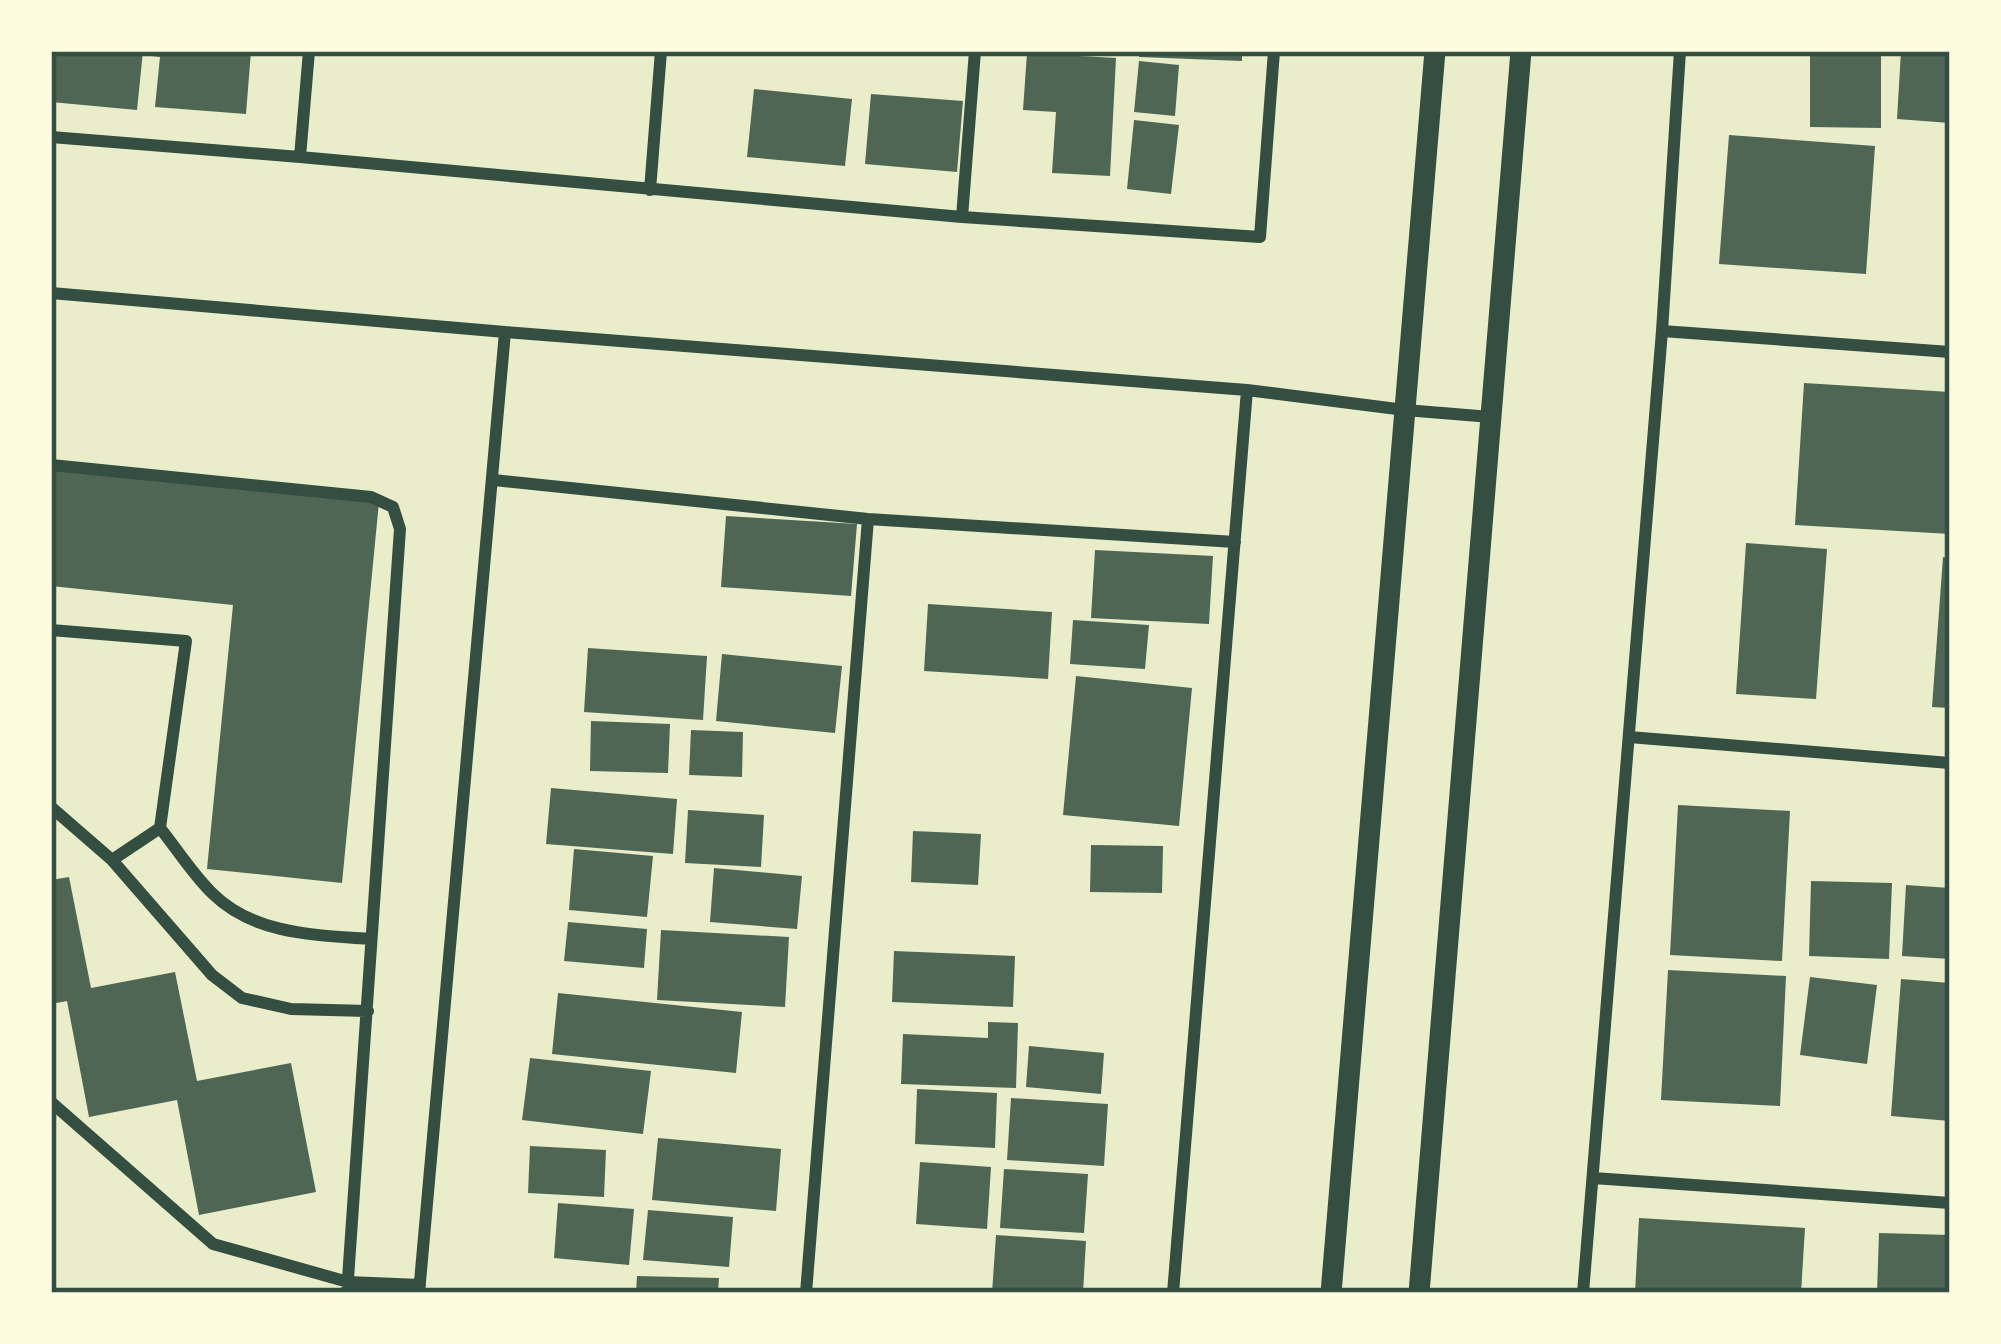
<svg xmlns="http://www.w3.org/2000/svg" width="2001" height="1344" font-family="'Sofia Sans Condensed',sans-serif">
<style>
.building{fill:#4f6655}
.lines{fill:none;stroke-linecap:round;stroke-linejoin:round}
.minor{stroke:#344e41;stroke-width:12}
.tertiary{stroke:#344e41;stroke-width:21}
.neatline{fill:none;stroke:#344e41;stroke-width:4.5}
</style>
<rect width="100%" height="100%" fill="#e9edc9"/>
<path class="building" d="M51 51H143L137 110 51 102Z
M152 51H251L246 114 155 107 160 57 151 56Z
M1139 51H1242V61L1139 57Z
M1810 51H1881V128L1810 127Z
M1901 51H1950V123L1897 119Z
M1027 53 1116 58 1110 176 1052 173 1056 112 1023 110Z
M1139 61 1179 65 1175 116 1134 112Z
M754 89 852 99 845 166 747 157Z
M871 94 963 101 957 172 865 164Z
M1134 120 1179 125 1171 194 1127 189Z
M1729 135 1875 146 1866 274 1719 264Z
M1804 383 1950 392V534L1795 525Z
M51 470 379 502 342 883 207 869 233 605 51 586Z
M726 516 857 524 851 596 721 587Z
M1746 543 1827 549 1816 699 1736 694Z
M1095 550 1213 556 1209 624 1091 618Z
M1943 557 1950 558V708L1932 707Z
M928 604 1052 612 1048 679 924 671Z
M1073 620 1149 625 1145 669 1070 664Z
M588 648 707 656 703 720 584 712Z
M722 654 842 666 835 733 716 721Z
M1076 676 1192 688 1179 826 1063 815Z
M591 721 670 724 668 773 590 771Z
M691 730 743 732 742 777 689 775Z
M551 788 677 799 673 854 546 844Z
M1678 805 1790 811 1782 961 1670 955Z
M688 810 764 815 761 867 685 863Z
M913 831 981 834 978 885 911 882Z
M1091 845 1163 846 1162 893 1090 892Z
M574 849 653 856 647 917 569 910Z
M714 868 802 876 797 929 710 922Z
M69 877 91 988 175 972 197 1081 291 1063 316 1192 199 1215 177 1100 89 1117 67 1001 51 1004V880Z
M1811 881 1892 883 1889 959 1809 956Z
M1906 885 1950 888V959L1902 956Z
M568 922 647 929 644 968 564 961Z
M661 930 789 937 785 1007 657 1000Z
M894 951 1015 956 1013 1007 892 1002Z
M1668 970 1786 976 1780 1106 1661 1100Z
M1810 977 1877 985 1867 1064 1800 1055Z
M1901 979 1950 983V1121L1891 1116Z
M558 993 742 1012 736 1073 552 1054Z
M988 1022 1018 1023 1016 1088 901 1084 903 1034 988 1038Z
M1029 1046 1104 1053 1101 1094 1026 1087Z
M530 1058 651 1071 643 1134 522 1120Z
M917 1089 997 1093 995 1148 915 1144Z
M1011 1098 1108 1104 1104 1166 1007 1160Z
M658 1138 781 1149 776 1211 652 1200Z
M530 1146 606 1150 604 1197 528 1193Z
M920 1162 991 1167 987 1229 916 1224Z
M1004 1169 1088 1174 1084 1233 1000 1228Z
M558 1203 634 1209 629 1265 554 1258Z
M648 1210 733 1217 729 1267 643 1260Z
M1639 1218 1805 1228 1801 1293H1635Z
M1879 1233 1950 1235V1293H1877Z
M996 1235 1086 1241 1083 1293H992Z
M637 1276 719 1278 718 1293H636Z"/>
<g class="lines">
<path class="minor" d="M51 137 300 157 962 217 1260 237 1274 51
M300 157 309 51
M650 190 661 51
M962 217 975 51
M51 293 505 332 1247 390 1405 410 1491 417
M1662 331 1950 352
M51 465 371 497 393 507 400 529 347 1293
M494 480 868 519 1235 542
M51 630 186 641 160 828
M1629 737 1950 763
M51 807 112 860 212 975 242 998 291 1009 368 1011
M112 860 160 828C177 849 193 875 213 894 255 935 316 935 371 939
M51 1102 213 1244 348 1282 420 1285
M1593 1178 1950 1203
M419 1293 505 332
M806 1293 868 519
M1173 1293 1247 390
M1583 1293 1662 331 1680 51"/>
<path class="tertiary" d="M1331 1293 1435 51
M1419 1293 1521 51"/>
</g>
<rect width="2001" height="1344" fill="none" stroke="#fefae0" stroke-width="108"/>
<rect x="54" y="54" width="1893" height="1236" class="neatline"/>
</svg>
